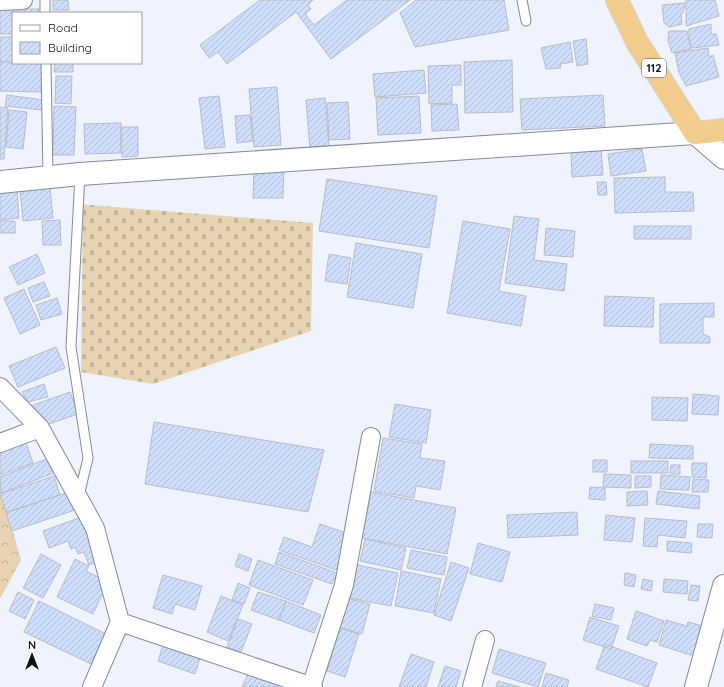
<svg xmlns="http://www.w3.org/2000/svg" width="724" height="687" font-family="Quicksand,sans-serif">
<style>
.forest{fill:url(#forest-crowns)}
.cemetery{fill:url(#cemetery-stones)}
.building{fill:url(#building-hatch);stroke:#b7bcc6}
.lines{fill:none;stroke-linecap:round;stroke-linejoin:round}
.service-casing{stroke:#858a93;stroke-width:11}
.minor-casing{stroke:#858a93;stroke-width:20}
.tertiary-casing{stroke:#858a93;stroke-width:24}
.secondary-casing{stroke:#858a93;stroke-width:24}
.trunk-casing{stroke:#d4d4d5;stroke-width:24}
.service{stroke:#fff;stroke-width:9}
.minor{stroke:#fff;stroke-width:18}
.tertiary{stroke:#fff;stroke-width:22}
.secondary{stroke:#fff;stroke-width:22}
.trunk{stroke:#f2cc8c;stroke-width:22}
.labels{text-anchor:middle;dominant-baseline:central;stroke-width:4;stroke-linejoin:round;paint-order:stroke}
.shield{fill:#fff;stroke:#57585a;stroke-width:1}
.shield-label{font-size:11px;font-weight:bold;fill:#0f1114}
</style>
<defs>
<pattern id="forest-crowns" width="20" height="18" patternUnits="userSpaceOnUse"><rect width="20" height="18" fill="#e7d3b2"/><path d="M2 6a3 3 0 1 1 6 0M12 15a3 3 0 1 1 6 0" fill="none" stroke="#c5b498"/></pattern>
<pattern id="cemetery-stones" width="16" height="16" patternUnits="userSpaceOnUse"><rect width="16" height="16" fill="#e7d3b2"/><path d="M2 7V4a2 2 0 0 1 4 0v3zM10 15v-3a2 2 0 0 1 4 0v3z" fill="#c5b498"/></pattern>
<pattern id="building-hatch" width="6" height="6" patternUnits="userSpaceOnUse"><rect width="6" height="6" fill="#d0defe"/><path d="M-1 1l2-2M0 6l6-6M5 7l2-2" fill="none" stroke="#b1bdd9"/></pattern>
</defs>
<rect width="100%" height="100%" fill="#eef3fe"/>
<path class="forest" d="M0 485 21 560 0 599Z"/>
<path class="cemetery" d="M78 204 313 223 311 331 153 384 81 372 83 206Z"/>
<path class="building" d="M53 0H68L69 10H53Z
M260 0H313L308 5 311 9 305 14 314 25 347 0H410L331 59 296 12 227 64 218 52 209 58 200 45Z
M416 0H504L509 30 415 47 400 13Z
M686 0H715L719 16 686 26Z
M685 3 683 13H681L682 24 669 27 664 23 662 5Z
M0 9H41V13H13V34H0Z
M711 24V34H716L719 45 692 48 689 40V29Z
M669 31H687L691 49 672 53 668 40Z
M0 37H13V61H0Z
M586 39 588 64 577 66 573 41Z
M570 42 573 62 560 64 561 68 546 69 541 48Z
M708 48 709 57 713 55 719 77 686 86 679 73 675 53Z
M512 60 513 112 465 113 464 62Z
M0 62 42 64 41 92 0 91Z
M55 63H73V72H54Z
M461 65V85H452V103L429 104 428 66Z
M424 70 426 93 375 97 373 74Z
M56 76H72L71 104 55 103Z
M277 87 281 145 254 147 249 89Z
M7 95 44 100 42 110 5 106Z
M603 95 605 126 522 130 520 99Z
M219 96 225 147 205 149 199 98Z
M419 96 421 133 378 135 376 98Z
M325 98 329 147 310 149 306 100Z
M348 102 350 139 329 140 327 103Z
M457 104 459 130 432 131 431 105Z
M54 106 76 107 74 155H53Z
M0 107 8 108 4 159H0Z
M9 110 27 112 23 149 6 147Z
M250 115 253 141 237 143 235 116Z
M121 123V153L85 154 84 124Z
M121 127H138V156L122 157Z
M601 149 603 175 572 177 571 151Z
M642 149 646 171 611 176 608 154Z
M254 167 284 168 283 198H253Z
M665 177V192H693L694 211 615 213 614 178Z
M327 179 437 196 429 248 319 231Z
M597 182H606L607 195H598Z
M50 188 53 218 23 221 20 190Z
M17 190 19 218 0 220V191Z
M514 216 539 219 534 260 567 264 564 291 505 283Z
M60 220 61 245H43L42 221Z
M0 221H15V233H0Z
M463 221 510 229 499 291 526 296 521 326 447 313Z
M634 226H691V239H634Z
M546 228 575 231 573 257 544 255Z
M356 243 422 254 413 308 347 297Z
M37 254 45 273 18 285 9 267Z
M329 254 351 258 347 284 325 281Z
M44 282 50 296 33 302 28 288Z
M24 289 40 325 20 334 4 298Z
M605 296 654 298 653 327 604 326Z
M57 298 62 314 41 320 36 305Z
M714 303V317H703V334L710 337V343H660V304Z
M56 347 65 368 18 387 9 366Z
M44 384 48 397 28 402 22 392Z
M70 392 78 414 40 427 33 405Z
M693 394 719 396 718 415 692 414Z
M652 397 688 398 687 421 652 420Z
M395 404 431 410 426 443 389 437Z
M154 422 324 450 308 512 145 484Z
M24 437 33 463 0 475V446Z
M383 438 422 444 420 458 445 461 440 490 416 486 414 498 374 491Z
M650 444 693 446V459L649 458Z
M49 458 54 473 1 493 0 477Z
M593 460H607V472H593Z
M631 461H668V473H631Z
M692 463H707L706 478 692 477Z
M671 465H680V474H670Z
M604 474 631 475V488L603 487Z
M661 475 690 477 689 490 660 489Z
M54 476 60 495 6 512 0 494Z
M635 476H651V487L635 488Z
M693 479 709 480 708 492H692Z
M590 487 605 488V500L589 499Z
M72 491 78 509 12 531 6 513Z
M647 491 648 505 627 506V492Z
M658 491 700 496 699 509 656 504Z
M371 492 456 508 447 554 362 538Z
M577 512 578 535 508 538 507 515Z
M87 515 103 560 89 565 84 552 78 554 75 547 71 549 68 541 49 548 43 531Z
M606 515 635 518 632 542 604 540Z
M645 518 687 521 685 538 658 535 657 547 643 546Z
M320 524 349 534 336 570 279 550 284 537 312 547Z
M698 524H713L712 538 697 537Z
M365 539 406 548 401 570 360 561Z
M667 541 692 543 691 553 667 551Z
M478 543 510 552 502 582 470 574Z
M411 550 447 557 444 575 407 568Z
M279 552 337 573 332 584 275 564Z
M41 554 61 565 43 598 23 588Z
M239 554 252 559 248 571 235 566Z
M75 559 89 566 86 571 108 582 93 614 57 597Z
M258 560 313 580 303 605 249 585Z
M451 562 469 568 451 621 434 615Z
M357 565 398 573 391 606 350 598Z
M401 571 441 579 434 613 395 606Z
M625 573 636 575 634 587 624 585Z
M163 575 202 586 195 610 175 604 172 614 153 608Z
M643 579 653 581 651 591 641 589Z
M664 579 688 581 687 594 663 592Z
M238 583 250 588 244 604 232 600Z
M691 585 700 586 698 601 688 600Z
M18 592 34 600 25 619 9 611Z
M258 592 286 601 279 620 251 610Z
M221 596 243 605 228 641 207 632Z
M346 598 370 604 362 634 338 627Z
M39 601 106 634 91 664 24 632Z
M286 601 321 615 314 633 279 620Z
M595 604 614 608 611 620 592 616Z
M636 611 664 621 657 642 650 640 647 646 627 639Z
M590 617 619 626 611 649 583 640Z
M238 619 252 624 241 652 227 647Z
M666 620 687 626 688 622 703 626 694 656 659 645Z
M340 628 359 634 345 677 327 671Z
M164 642 201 655 195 674 158 661Z
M605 644 657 663 648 687 596 669Z
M499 649 546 663 538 687 492 673Z
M411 654 434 662 426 687H399Z
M445 666 461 671 456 687H438Z
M249 672 280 683 278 687H242Z
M546 673 569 680 567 687H542Z
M498 681 520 687H496Z"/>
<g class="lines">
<g class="service-casing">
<path id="service" d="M45 0V13
M522 0 526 21
M46 63 48 176
M79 496 88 458 71 347 80 174"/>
</g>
<g class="minor-casing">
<path id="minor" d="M0 1 23 0
M0 387 40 428 95 528 120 622 92 687
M0 443 40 428
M120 622 313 687
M311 687 344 585 371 437
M472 687 485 640"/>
</g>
<g class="tertiary-casing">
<path id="tertiary" d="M0 182 80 174 695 133"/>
</g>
<g class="secondary-casing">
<path id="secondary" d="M695 133 724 158
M696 687 724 586"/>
</g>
<g class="trunk-casing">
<path id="trunk" d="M617 0 637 42 695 133 724 130"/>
</g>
<use href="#service" class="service"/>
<use href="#minor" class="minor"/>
<use href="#tertiary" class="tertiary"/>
<use href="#secondary" class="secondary"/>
<use href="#trunk" class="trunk"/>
</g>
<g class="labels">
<rect class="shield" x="642" y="59" width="24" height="18" rx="3"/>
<g class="shield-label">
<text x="654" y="68">112</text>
</g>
</g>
<rect x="12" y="12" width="130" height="52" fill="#ffffff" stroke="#9fa0a1"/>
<rect x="20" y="25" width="20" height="6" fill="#ffffff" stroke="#9fa0a1"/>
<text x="48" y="32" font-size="12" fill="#0f1114">Road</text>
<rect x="20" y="42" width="20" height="12" fill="url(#building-hatch)" stroke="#9fa0a1"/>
<text x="48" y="52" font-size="12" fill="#0f1114">Building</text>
<g transform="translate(32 655)" stroke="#ffffff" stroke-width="3" paint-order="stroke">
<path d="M0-3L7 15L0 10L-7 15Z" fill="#0f1114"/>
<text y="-6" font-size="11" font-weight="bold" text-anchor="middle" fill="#0f1114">N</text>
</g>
</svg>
